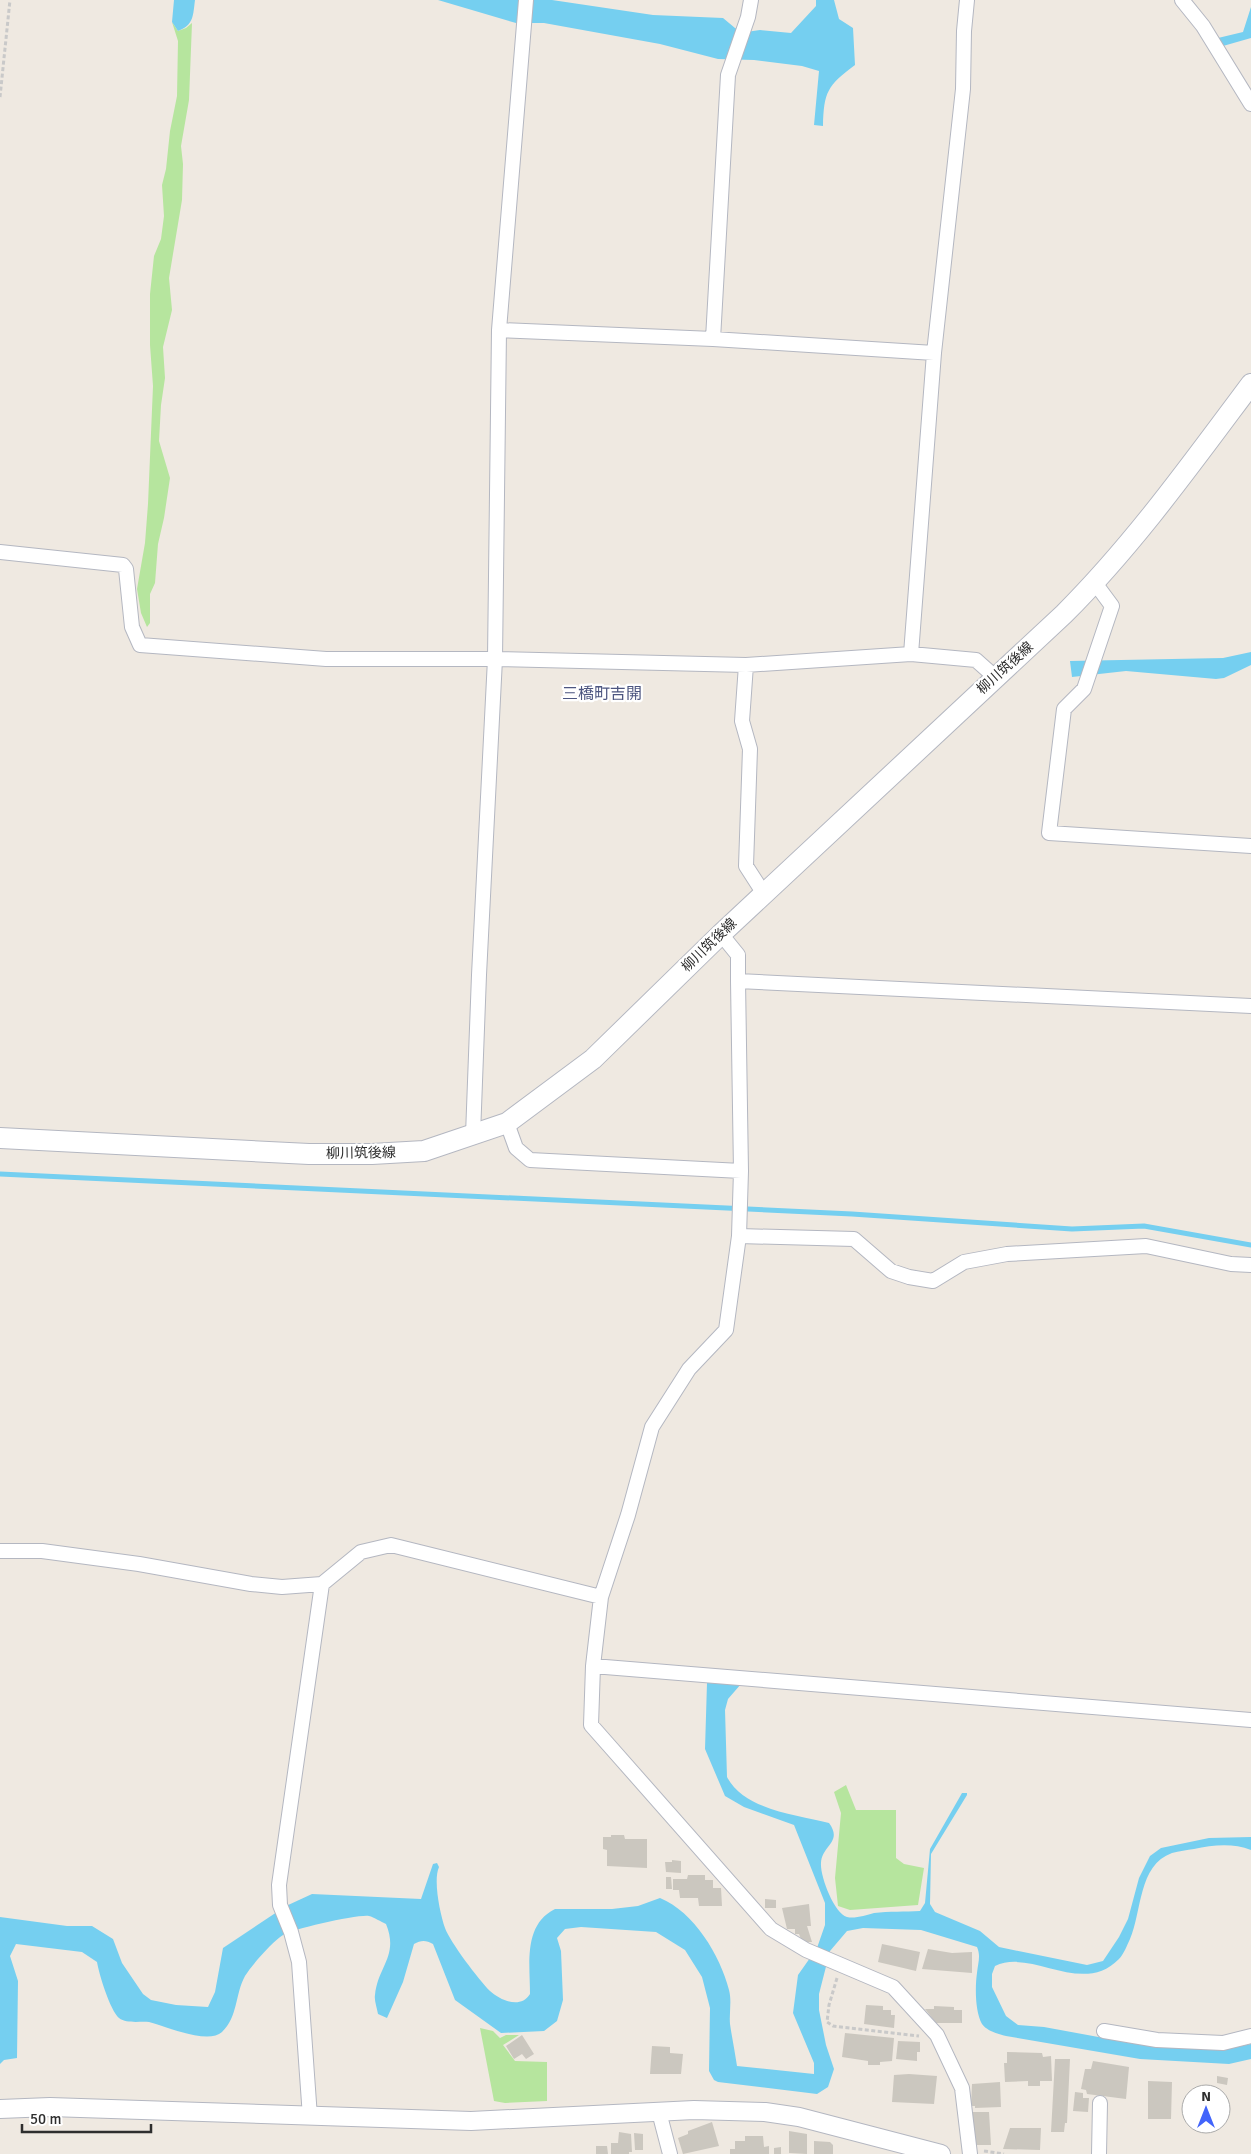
<svg xmlns="http://www.w3.org/2000/svg" width="1251" height="2154" font-family="Signika,'Noto Sans JP',sans-serif">
<style>
.green{fill:#b6e59e}
.water{fill:#75cff0}
.lines{fill:none;stroke-linecap:round;stroke-linejoin:round}
.stream{stroke:#75cff0;stroke-width:5}
.building{fill:#cbc7bf}
.minor-casing{stroke:#b4b7c1;stroke-width:16}
.tertiary-casing{stroke:#b4b7c1;stroke-width:20}
.secondary-casing{stroke:#b4b7c1;stroke-width:22}
.path{stroke:#c9c9c9;stroke-width:3;stroke-dasharray:4 2.5;stroke-linecap:butt}
.minor{stroke:#fff;stroke-width:14}
.tertiary{stroke:#fff;stroke-width:18}
.secondary{stroke:#fff;stroke-width:20}
.labels{text-anchor:middle;dominant-baseline:central;stroke-width:4.5;stroke-linejoin:round;paint-order:stroke}
.street-label{font-size:14px;fill:#2e2e2e;stroke:#fff}
.quarter-label{font-size:16px;fill:#4d5680;stroke:#fff}
</style>
<rect width="100%" height="100%" fill="#efe9e1"/>
<path class="green" d="M172 22 178 31 186 28 192 23 189 100 181 146 183 164 182 200 169 278 172 310 163 347 165 378 161 405 159 441 170 478 164 518 158 544 155 583 150 594V623L147 627 141 613 137 589 145 543 148 504 153 386 150 345V294L154 256 161 239 164 216 162 185 166 169 170 131 177 96 178 41Z
M846 1785 856 1810H896V1858L904 1864 924 1868 918 1905 850 1910 838 1906 835 1878 841 1813 834 1792Z
M480 2028 493 2031 500 2038 506 2035H519L503 2045 515 2061 547 2062V2101L505 2103 494 2101Z"/>
<path class="water" d="M174 0H195C193 15 194 25 178 31L172 22Z
M438 0H552L653 15 723 18 735 28 746 32 760 30 791 33 816 6V0H834L839 19 853 28 855 65C827 86 824 92 823 126L814 125 819 71 802 66 754 60 718 59 660 44 544 23H516Z
M1251 7V38L1223 46 1218 38 1243 32Z
M1251 652V665L1224 678 1216 679 1126 671 1072 677 1070 661 1223 658Z
M707 1683 741 1684 728 1699 725 1710 727 1777C744 1810 797 1815 829 1823 843 1842 822 1845 821 1863 820 1876 834 1913 847 1917 855 1919 866 1915 874 1913 889 1911 905 1912 920 1911L925 1903 930 1849 962 1793H967V1795L931 1854 930 1904 935 1912 980 1931 999 1947 1087 1965 1103 1961 1119 1937 1128 1919 1139 1878 1150 1856 1161 1848 1209 1838 1251 1837V1850C1233 1843 1213 1845 1194 1849 1187 1850 1179 1851 1172 1853 1138 1865 1142 1912 1130 1939 1127 1945 1124 1954 1119 1959 1082 1997 1032 1948 995 1966L992 1974V1987L1006 2016 1018 2025 1044 2027 1131 2043 1224 2049 1251 2044V2059L1229 2064 1140 2059 1006 2036C998 2034 987 2031 982 2024 975 2011 975 1987 977 1973 978 1963 981 1956 977 1947L921 1930 863 1928 847 1931 830 1951 819 1994V2010L826 2045 834 2069 828 2087 817 2094 718 2082 714 2080 709 2071 710 2008 702 1977 685 1950 656 1932 581 1927 565 1929 557 1938 561 1951 563 2000 557 2021 544 2031 501 2033 455 2000 433 1944C426 1940 421 1940 414 1944L403 1982 387 2018 378 2014C377 2008 374 2000 375 1995 378 1966 399 1956 386 1924 381 1922 374 1917 369 1916 359 1914 292 1929 283 1935 273 1941 251 1966 245 1976 235 1994 238 2017 222 2032 208 2045 165 2026 149 2022 140 2021 127 2024 119 2018 110 2010 99 1974 97 1962L82 1952 16 1944 10 1956 18 1981 17 2058 4 2060 0 2064V1917L67 1926H92L113 1939 122 1963 143 1994 151 2000 176 2005 208 2007 215 1992 223 1948 286 1906 312 1894 421 1899 433 1864 437 1863 439 1867C433 1880 440 1914 445 1928 450 1942 479 1980 490 1991 501 2001 521 2009 530 1994 530 1964 523 1925 555 1909H612L638 1906 660 1898C694 1912 720 1955 729 1990 732 2001 729 2013 730 2024 732 2038 735 2052 737 2066L814 2074V2063L793 2013 798 1975 817 1948 825 1925V1903L794 1825 744 1807 725 1796 705 1749Z"/>
<g class="lines">
<path class="stream" d="M0 1174 852 1214 1072 1229 1144 1226 1251 1245"/>
</g>
<path class="building" d="M611 1835H624L625 1839H647V1868L607 1866V1850L603 1849V1837H611Z
M672 1860 681 1861V1873L666 1872 665 1862H672Z
M688 1875H705V1880H713V1888H721L722 1906H699L698 1898H680L679 1890H673V1879H687Z
M666 1877H671L672 1889H666Z
M765 1899 776 1900V1908H765Z
M809 1904 811 1926H807L812 1942H802L799 1934H795V1929H787L782 1908Z
M882 1944 920 1952 916 1971 878 1962Z
M928 1949 952 1953 972 1952V1973L922 1969Z
M866 2005 883 2006V2010H891V2015H895L894 2028 864 2024Z
M934 2006 954 2007V2010H962V2023H936L925 2009H934Z
M845 2033 894 2038 892 2061 880 2062V2065H868V2061L842 2057Z
M522 2035 534 2054 526 2059 522 2054 514 2059 506 2046Z
M898 2041 920 2042V2052H917V2061L896 2059Z
M652 2046 670 2047V2053L683 2054 681 2074H650Z
M1007 2052 1042 2053 1043 2057 1051 2056 1052 2081H1040V2086H1028V2081L1005 2082 1004 2063H1007Z
M1055 2059H1070L1067 2123H1065L1064 2132H1051Z
M1093 2061 1129 2067 1126 2099 1087 2094 1086 2090 1081 2089 1085 2069H1091Z
M909 2074 937 2076 934 2104 892 2102 894 2075Z
M1217 2076 1228 2078 1227 2085 1217 2083Z
M1148 2081 1172 2082 1171 2119H1148Z
M1000 2082 1001 2107 975 2108V2106H971L972 2084Z
M1075 2092 1083 2093V2098H1089L1088 2112 1073 2111Z
M972 2112H989L991 2145H975Z
M712 2122 719 2146 683 2154 678 2138 688 2134V2131Z
M1010 2128H1041L1040 2150 1003 2149Z
M789 2131 807 2134V2154L789 2153Z
M619 2132 631 2134 632 2152H629V2154H611V2143H618Z
M634 2133 643 2134V2150H635Z
M745 2136H763L764 2147 769 2146V2154H730V2149H735V2141H745Z
M814 2141 830 2142 833 2145V2154H814Z
M596 2146H607L608 2154H596Z
M781 2147V2154H774V2148Z"/>
<g class="lines">
<g class="minor-casing">
<path id="minor" d="M1182 0 1203 26 1251 104
M499 330 713 339 934 353
M713 339 728 75 748 17 751 0
M0 552 123 565 126 569 132 627 140 645 326 659H495L746 665 911 654 976 660 995 677
M1095 583 1112 606 1084 689 1064 709 1049 833 1251 846
M911 654 934 353 963 89 964 31 967 0
M746 665 742 721 750 749 746 866 764 894
M721 934 738 955V981L1251 1006
M507 1123 516 1148 530 1160 741 1171 738 981
M473 1135 479 975 495 659 499 330 526 0
M741 1171 739 1236 726 1330 689 1369 652 1427 628 1515 601 1597 593 1666 591 1725 771 1929 806 1950 893 1987 937 2035 962 2088 970 2154
M739 1236 854 1239 891 1271 909 1277 933 1281 964 1262 1007 1254 1146 1246 1231 1264 1251 1265
M0 1551H42L139 1564 251 1584 282 1587 322 1584 361 1552 391 1545 601 1597
M593 1666 1251 1720
M1104 2031 1157 2040 1223 2043 1251 2036
M659 2112 670 2154
M310 2117 299 1962 291 1932 280 1905 279 1885 322 1584
M1099 2154 1100 2103"/>
</g>
<g class="tertiary-casing">
<path id="tertiary" d="M0 2109 50 2107 471 2121 694 2110 765 2112 799 2117 941 2154"/>
</g>
<g class="secondary-casing">
<path id="secondary" d="M0 1138 309 1154H372L424 1151 507 1123 593 1059 721 934 1064 614C1134 544 1192 463 1251 384"/>
</g>
<path class="path" d="M0 97 10 0
M837 1978 829 2005 827 2022 833 2026 919 2036
M984 2151 1004 2154"/>
<use href="#minor" class="minor"/>
<use href="#tertiary" class="tertiary"/>
<use href="#secondary" class="secondary"/>
</g>
<g class="labels">
<g class="street-label">
<text transform="translate(1005 668) rotate(-42)">柳川筑後線</text>
<text transform="translate(709 945) rotate(-44)">柳川筑後線</text>
<text transform="translate(361 1153) rotate(-1)">柳川筑後線</text>
</g>
<g class="quarter-label">
<text x="602" y="694">三橋町吉開</text>
</g>
</g>
<g transform="translate(1206 2109)"><circle r="24" fill="#ffffff" stroke="#ababab"/>
<path d="M0-4L9 19L0 12L-9 19Z" fill="#4264fb"/>
<text y="-8" font-size="14" font-weight="bold" text-anchor="middle" fill="#2e2e2e">N</text>
</g>
<path d="M22 2124v8h129v-8" fill="none" stroke="#2e2e2e" stroke-width="2.5"/>
<text x="30" y="2124" font-size="15" fill="#2e2e2e" stroke="#ffffff" stroke-width="4" paint-order="stroke">50 m</text>
</svg>
